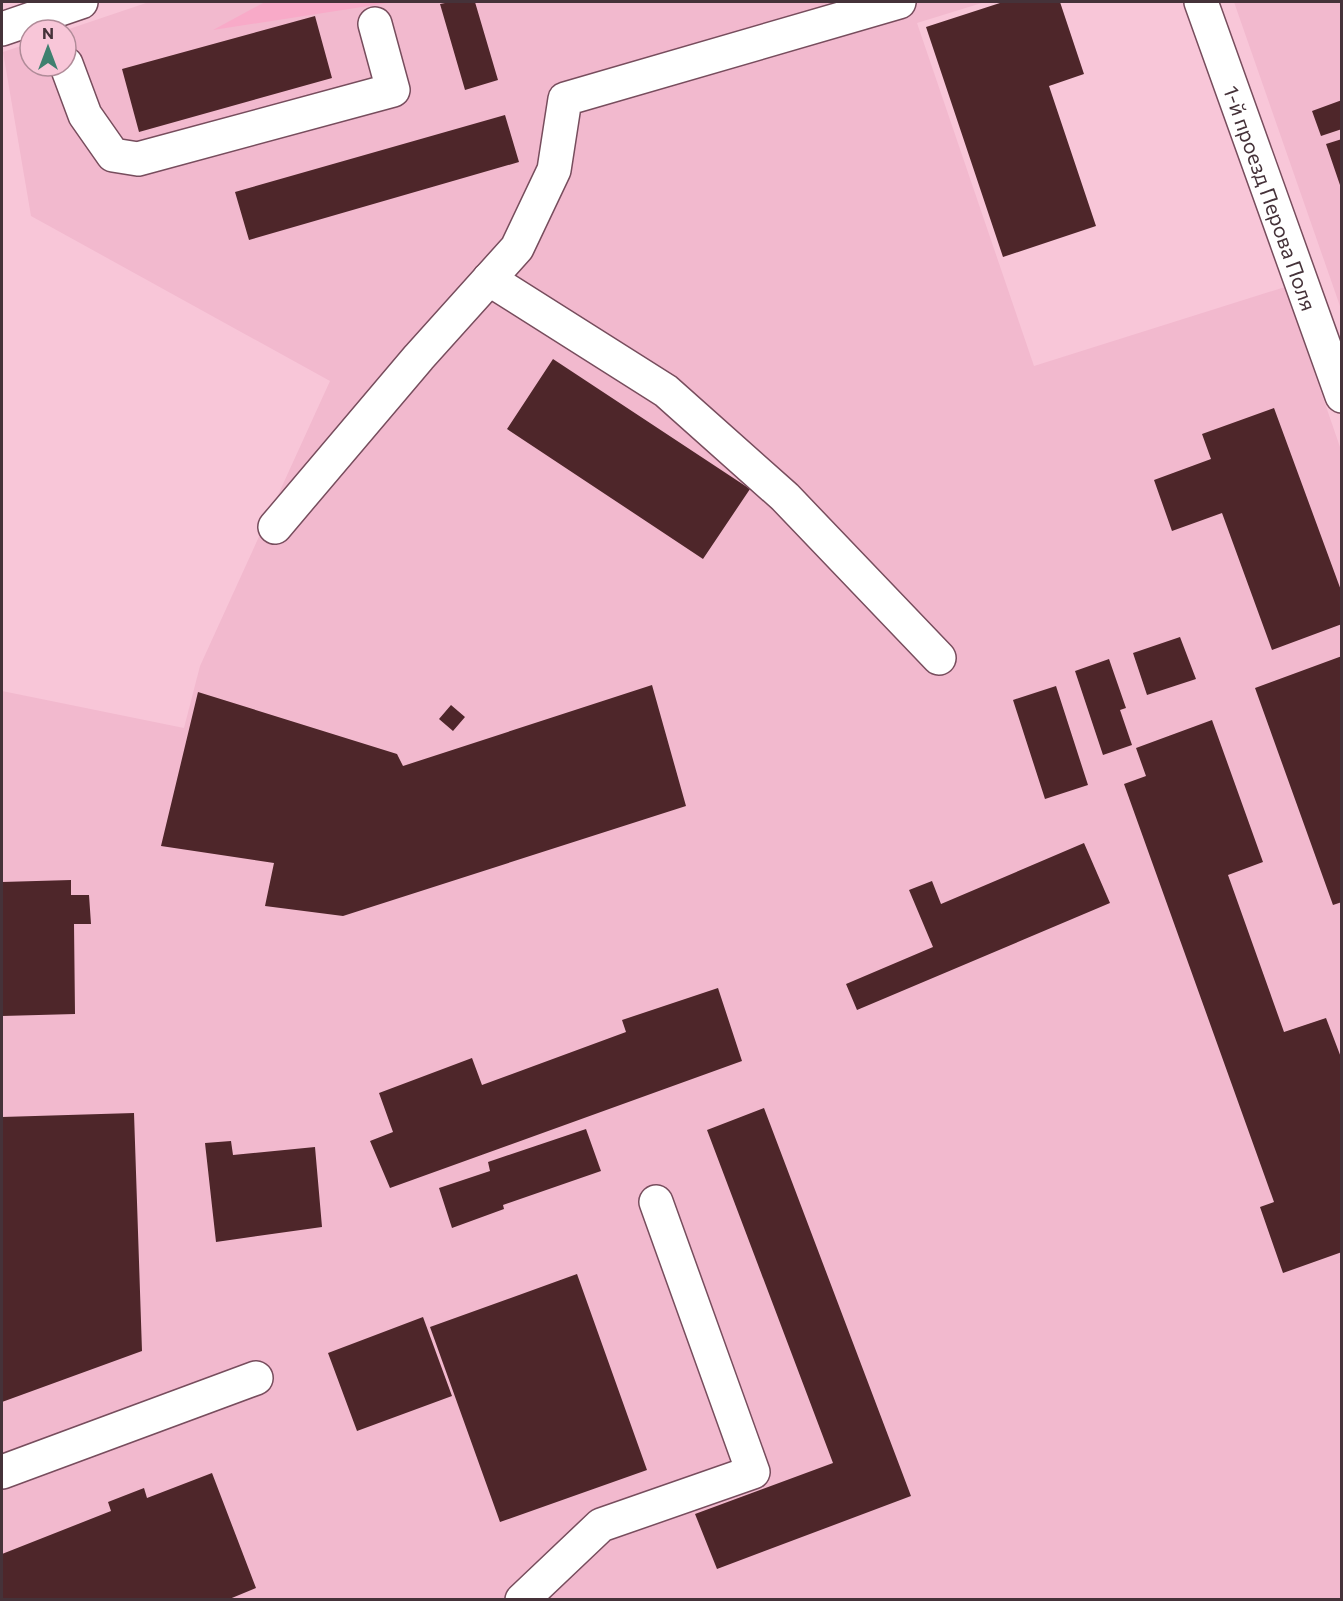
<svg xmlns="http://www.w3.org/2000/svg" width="1343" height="1601" font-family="Commissioner,sans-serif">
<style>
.built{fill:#f2b9ce}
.green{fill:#f8aac8}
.building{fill:#4e262a}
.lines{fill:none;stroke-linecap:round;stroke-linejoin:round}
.minor-casing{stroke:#774d5d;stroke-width:36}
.minor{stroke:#fff;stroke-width:33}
.labels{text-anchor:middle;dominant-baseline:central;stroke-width:6;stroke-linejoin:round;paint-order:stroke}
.street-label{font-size:21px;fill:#453239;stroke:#f8c6d8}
</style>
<rect width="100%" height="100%" fill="#f8c6d8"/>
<path class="built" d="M149 2H985L917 23 1034 366 1285 287 1341 450V1599H2V691L184 728 200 666 330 381 31 216 3 52 30 43V66H66V30Z
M1234 2H1341V309Z"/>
<path class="green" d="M265 2H394L213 30Z"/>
<path class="building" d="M450 2H475L498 80 465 90 440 4Z
M1003 2H1060L1084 74 1049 86 1096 226 1003 257 926 27Z
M315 16 332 78 139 132 122 69Z
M1342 100V129L1321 136 1312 111Z
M505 115 519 162 249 240 235 192Z
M1342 139V188H1341L1326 144Z
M553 359 750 489 703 559 507 429Z
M1274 408 1342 593V624L1272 650 1222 513 1172 531 1154 480 1211 459 1202 434Z
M1180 637 1196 679 1147 695 1133 653Z
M1342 656V902L1333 905 1255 688Z
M1109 659 1126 708 1120 710 1132 745 1103 755 1075 671Z
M652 685 686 806 343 916 265 906 274 863 161 846 198 692 397 754 403 766Z
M1056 686 1088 785 1045 799 1013 700Z
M451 705 465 717 453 731 439 719Z
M1212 720 1263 862 1228 875 1284 1032 1326 1018 1342 1060V1252L1283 1273 1260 1207 1274 1202 1124 784 1146 776 1136 748Z
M1084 843 1110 903 857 1010 846 984 933 947 909 890 932 881 941 904Z
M71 880V895H89L91 924H74L75 1014 2 1016V882Z
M718 988 742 1061 390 1188 370 1141 393 1132 379 1093 472 1058 482 1085 626 1032 622 1020Z
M764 1108 911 1496 717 1569 695 1514 833 1463 707 1130Z
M134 1113 142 1351 2 1402V1117Z
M586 1129 601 1171 503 1205 504 1209 452 1228 439 1188 490 1171 488 1162Z
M231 1141 233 1155 315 1147 322 1227 216 1242 205 1143Z
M577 1274 647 1470 500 1522 430 1327Z
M423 1317 452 1396 357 1431 328 1353Z
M212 1473 256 1588 227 1600H2V1554L111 1511 108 1502 144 1488 147 1498Z"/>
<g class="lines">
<g class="minor-casing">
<g id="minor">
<path id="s1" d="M1201 2 1342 396"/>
<path d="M2 29 81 2"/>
<path d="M66 64 85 115 113 155 138 159 393 90 375 24"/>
<path d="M489 279 666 391 785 497 939 658"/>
<path d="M275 527 419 357 517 248 554 170 565 99 899 2"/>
<path d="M2 1472 256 1378"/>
<path d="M522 1600 601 1525 753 1472 656 1202"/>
</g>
</g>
<use href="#minor" class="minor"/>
</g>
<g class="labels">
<g class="street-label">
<text stroke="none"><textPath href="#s1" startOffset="208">1-й проезд Перова Поля</textPath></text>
</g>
</g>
<rect width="1343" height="1601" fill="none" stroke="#453239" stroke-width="6"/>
<g transform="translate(48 48)"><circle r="28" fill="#f8c6d8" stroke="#b08b98" stroke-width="1.5"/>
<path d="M0-4.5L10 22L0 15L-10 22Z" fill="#3f806f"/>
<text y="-9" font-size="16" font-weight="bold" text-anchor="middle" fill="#453239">N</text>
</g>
</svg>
